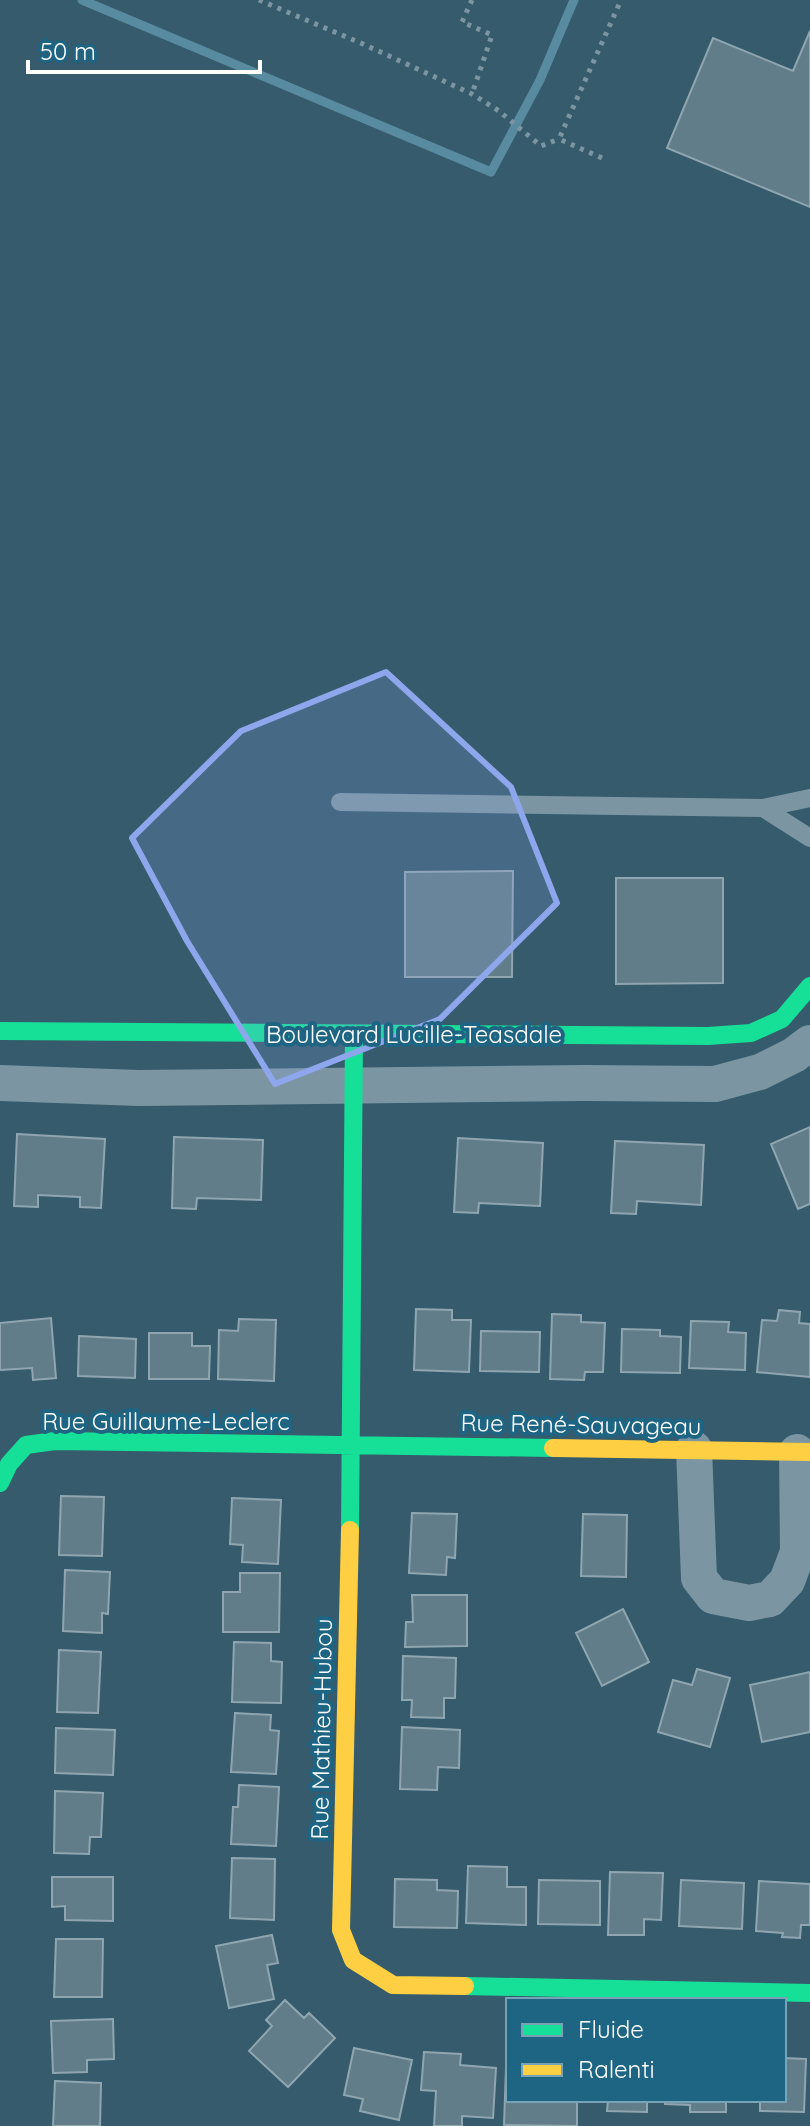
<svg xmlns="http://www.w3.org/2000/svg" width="810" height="2126" font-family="Quicksand,sans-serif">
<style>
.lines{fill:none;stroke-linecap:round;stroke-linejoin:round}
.stream{stroke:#598ba0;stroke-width:9}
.building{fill:#607d89;stroke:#8fa6b0;stroke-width:2}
.path{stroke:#7b96a2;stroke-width:5;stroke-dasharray:4 6;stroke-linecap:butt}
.lane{stroke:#7b96a2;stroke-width:18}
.street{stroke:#7b96a2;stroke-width:36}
.fast{stroke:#16e098;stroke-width:18}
.slow{stroke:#ffcf43;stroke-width:18}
.marked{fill:#8ea6ec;fill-opacity:0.2;stroke:#8ea6ec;stroke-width:6;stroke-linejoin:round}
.labels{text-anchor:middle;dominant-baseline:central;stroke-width:8;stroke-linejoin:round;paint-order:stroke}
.street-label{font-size:24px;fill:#fff;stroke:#1e6483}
</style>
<rect width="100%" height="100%" fill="#355b6c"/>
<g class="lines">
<path class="stream" d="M82 0 491 172 540 80 574 0"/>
</g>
<path class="building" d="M810 31V207L667 148 713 38 793 71Z
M513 871 512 977H405V872Z
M616 878H723V983L616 984Z
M810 1127V1204L798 1209 771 1144Z
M17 1134 105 1139 101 1208 80 1207V1197L38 1195V1207L14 1206Z
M174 1137 263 1140 261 1200 197 1198 196 1209 172 1208Z
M458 1138 543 1143 540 1206 479 1203 478 1213 454 1212Z
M615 1141 704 1145 701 1205 637 1201 636 1214 611 1213Z
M416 1309 452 1310V1320H471L469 1372 414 1370Z
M779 1310 800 1312 799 1323 810 1324V1377L757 1372 762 1320 777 1321Z
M552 1314 581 1315V1322L605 1323 603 1372H585L584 1380 550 1379Z
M51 1318 56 1378 33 1380 32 1368 0 1370V1323Z
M239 1319 276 1320 274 1381 218 1379 219 1330 238 1331Z
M691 1321 729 1322 728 1332 746 1333 745 1370 689 1368Z
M622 1329 660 1330V1336L681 1337 680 1373 621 1372Z
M481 1331 540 1332 539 1372 480 1371Z
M149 1333H192V1346H210L209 1379H149Z
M79 1336 136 1339 135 1378 78 1376Z
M61 1496 104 1497 102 1556 59 1555Z
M232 1498 281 1500 278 1564 242 1562 243 1545 230 1544Z
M412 1513 457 1514 455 1558 447 1557 446 1575 409 1573Z
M583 1514 627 1515 626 1577 581 1576Z
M65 1570 110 1572 108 1614 102 1613V1633L63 1631Z
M240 1573H280L279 1632H223V1592H240Z
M412 1595H467V1646L405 1647 406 1622H413Z
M623 1609 649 1662 602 1686 576 1633Z
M234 1642 271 1643V1661L282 1662 281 1703 232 1702Z
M59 1650 101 1652 98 1713 57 1712Z
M403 1656 456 1658 455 1698H444V1718L411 1717 412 1700H402Z
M697 1669 730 1678 710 1747 658 1732 673 1680 692 1685Z
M810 1672V1732L762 1742 750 1685Z
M235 1713 271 1715 270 1730 279 1731 276 1774 231 1772Z
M402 1727 460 1730 459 1768 438 1767 437 1790 400 1789Z
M56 1728 115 1730 113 1775 55 1773Z
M239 1785 279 1787 276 1846 231 1844 233 1807H238Z
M55 1791 103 1793 101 1837H90L89 1854 54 1853Z
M232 1858 275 1859 274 1920 230 1918Z
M468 1866 507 1867V1887H526V1925L466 1923Z
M610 1872 663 1873 661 1920 644 1919V1935H608Z
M52 1877H113V1921L65 1920V1906L52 1907Z
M395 1879 437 1880V1890L458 1891 457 1928 394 1927Z
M539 1880 600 1881V1925L538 1924Z
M681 1880 744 1883 742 1929 679 1926Z
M759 1881 810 1884V1925H801L800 1938 782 1937 783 1933 756 1931Z
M272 1935 278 1963 267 1965 274 1999 229 2008 216 1946Z
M56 1939H103L102 1997H54Z
M285 2000 304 2018 309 2013 335 2038 288 2087 249 2051 272 2026 266 2020Z
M113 2019 114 2059 87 2060V2072L53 2073 51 2021Z
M354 2048 412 2060 399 2120 360 2111 363 2099 344 2095Z
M424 2052 461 2054 460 2065 496 2068 493 2118 462 2116V2126H434L436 2091 421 2090Z
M784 2058 806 2059 804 2112 760 2111V2100H784Z
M506 2068H508V2100H577V2126L504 2125Z
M55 2081 101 2083 100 2126H53Z
M608 2100H647V2112L607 2111Z
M665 2100H726V2112H690V2105L665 2104Z"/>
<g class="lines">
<path class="path" d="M259 0 363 44 472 94 499 111 541 146 559 139
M472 0 462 22 492 35 472 94
M602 158 559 139 621 0"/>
<path class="lane" d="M810 798 763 808 810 838
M340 802 763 808"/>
<path class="street" d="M0 1083 139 1088 585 1083 715 1084 760 1072 794 1055 810 1043
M694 1449 699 1578 713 1596 749 1603 770 1599 787 1581 798 1552 797 1452"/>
<path class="fast" d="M0 1031 708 1036 751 1033 782 1019 810 986
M0 1483 9 1464 26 1445 55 1441 553 1448
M350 1530 354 1034
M465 1986 810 1993"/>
<path class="slow" d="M553 1448 810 1452
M350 1530 341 1930 353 1960 393 1985 465 1986"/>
</g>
<path class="marked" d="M386 672 511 787 557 903 440 1019 275 1084 187 941 132 838 241 731Z"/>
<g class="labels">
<g class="street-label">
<text x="414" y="1034">Boulevard Lucille-Teasdale</text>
<text x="166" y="1421">Rue Guillaume-Leclerc</text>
<text transform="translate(581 1424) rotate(1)">Rue René-Sauvageau</text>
<text transform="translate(321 1729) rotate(-89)">Rue Mathieu-Hubou</text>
</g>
</g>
<rect x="506" y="1998" width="280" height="104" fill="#1e6483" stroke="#78a2b5" stroke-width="2"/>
<rect x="522" y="2024" width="40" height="12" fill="#16e098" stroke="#78a2b5" stroke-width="2"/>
<text x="578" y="2038" font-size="24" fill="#ffffff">Fluide</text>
<rect x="522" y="2064" width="40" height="12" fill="#ffcf43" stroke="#78a2b5" stroke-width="2"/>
<text x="578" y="2078" font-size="24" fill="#ffffff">Ralenti</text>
<path d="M28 60v12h232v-12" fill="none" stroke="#ffffff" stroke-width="4"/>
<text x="40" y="60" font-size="24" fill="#ffffff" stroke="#1e6483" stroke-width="6" paint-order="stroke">50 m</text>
</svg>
